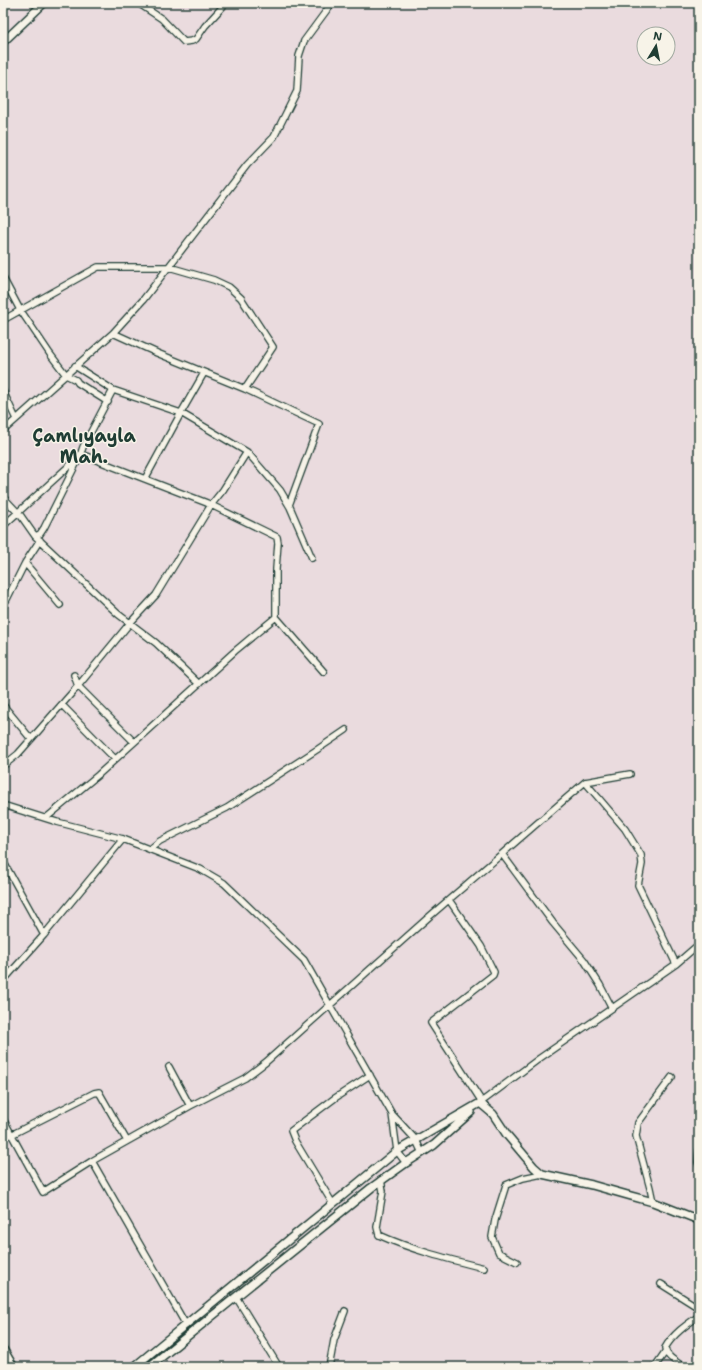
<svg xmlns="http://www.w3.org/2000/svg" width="702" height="1370" font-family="'Shantell Sans',sans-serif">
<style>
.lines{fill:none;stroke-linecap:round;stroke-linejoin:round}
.minor-casing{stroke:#1f3d34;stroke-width:8}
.tertiary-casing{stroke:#1f3d34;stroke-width:10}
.secondary-casing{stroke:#1f3d34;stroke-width:11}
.minor{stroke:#f7f3e8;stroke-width:5.5}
.tertiary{stroke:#f7f3e8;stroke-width:7}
.secondary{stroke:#f7f3e8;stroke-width:8}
.labels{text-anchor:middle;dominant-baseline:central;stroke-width:3;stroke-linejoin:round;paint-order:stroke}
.district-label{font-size:18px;font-weight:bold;fill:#1f3d34;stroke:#f7f3e8}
</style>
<rect width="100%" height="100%" fill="#eadbde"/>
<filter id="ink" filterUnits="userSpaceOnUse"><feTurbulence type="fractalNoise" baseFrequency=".025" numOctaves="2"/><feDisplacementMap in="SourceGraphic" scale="8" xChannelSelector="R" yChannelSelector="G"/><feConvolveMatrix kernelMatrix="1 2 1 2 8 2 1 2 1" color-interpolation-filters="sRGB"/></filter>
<g filter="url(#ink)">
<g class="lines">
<g class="minor-casing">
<path id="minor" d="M138 3 162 19 184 42 192 41 196 39 205 26 226 3
M3 278 19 308 50 354 66 375 76 380 78 383 108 402
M3 320 98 267H169L214 280 229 287 241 298 273 347 245 389 157 353 113 333
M245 389 319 424 289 505
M113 390 181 413 204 373
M3 391 16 419
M3 431 113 333 143 300 247 165 274 137 297 91 299 56 304 41 332 3
M145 479 207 503 277 537 278 543 276 569V617L324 672
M3 497 21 516 35 536 40 534 44 528 80 456H86L145 479 181 413 247 452 280 490 290 507 312 558
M3 526 80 456 83 447 113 390 75 366
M35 536 118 614 156 643 199 684
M25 563 60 605
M3 607 25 563 40 540
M3 705 31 739
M62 705 115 759
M134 742 78 686 130 623 156 595 211 505 223 490 247 452
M3 766 18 754 78 686 74 675
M585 782 625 829 641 855 642 864 638 885 676 964
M3 805 57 822 123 839 200 869 224 883 304 960 392 1114 416 1140 422 1153
M46 818 98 775 235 651 276 617
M150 849 160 841 227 808 318 749 346 730
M502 854 553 923 584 960 600 985 612 1008
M3 861 44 935
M449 900 481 946 494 972 493 975 431 1023 482 1102
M3 981 44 935 123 839
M169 1067 190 1106 245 1078 266 1062 430 916 585 782 630 774
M480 1103 540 1058 676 964 699 944
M392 1114 397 1151 406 1163
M3 1119 43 1192 92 1161 190 1106
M11 1135 94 1093 99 1092 127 1141
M699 1151 698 1162 699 1165
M92 1161 186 1325
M381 1180 383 1191 377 1227 379 1235C412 1250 448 1259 484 1268
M653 1202 650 1188 636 1136 638 1123 672 1077
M333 1204 295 1141 291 1131 335 1098 370 1075
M517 1262 499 1253 492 1237 495 1220 506 1185 523 1178 542 1174
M661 1284 699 1308
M236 1297 279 1367
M329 1367 334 1340 345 1311
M653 1367 656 1365 665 1352
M684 1367C677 1362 666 1357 665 1348 673 1334 686 1325 699 1316"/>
</g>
<g class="tertiary-casing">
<path id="tertiary" d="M3 42 44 3
M480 1103 493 1114 507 1135 534 1167 542 1174 592 1185 631 1196 653 1202 699 1220
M134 1367 397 1151 480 1103
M149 1367 371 1188 406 1163 434 1145 471 1112"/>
</g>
<g class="secondary-casing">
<path id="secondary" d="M3 1350 13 1367"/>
</g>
<use href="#minor" class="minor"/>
<use href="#tertiary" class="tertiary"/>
<use href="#secondary" class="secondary"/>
</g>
</g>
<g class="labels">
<g class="district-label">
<text x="84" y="436">Çamlıyayla<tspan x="84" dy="21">Mah.</tspan></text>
</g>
</g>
<rect width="702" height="1370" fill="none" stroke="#f7f3e8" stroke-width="16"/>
<rect x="8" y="8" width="686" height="1354" fill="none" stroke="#1f3d34" stroke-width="1.5" filter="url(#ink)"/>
<g transform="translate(656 46) rotate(10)"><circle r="19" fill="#f7f3e8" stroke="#a1aaa0"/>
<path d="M0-3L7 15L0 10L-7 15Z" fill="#1f3d34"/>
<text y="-6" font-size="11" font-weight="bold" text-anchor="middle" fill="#1f3d34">N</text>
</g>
</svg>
